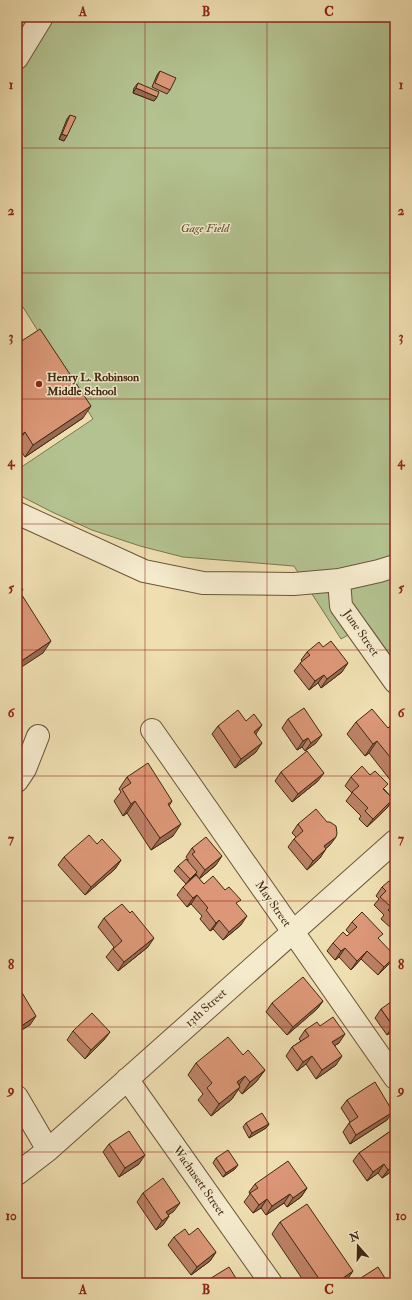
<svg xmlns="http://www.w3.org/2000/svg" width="412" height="1300" font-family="'IM FELL Double Pica',serif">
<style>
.green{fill:#b3c290;stroke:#7a7652}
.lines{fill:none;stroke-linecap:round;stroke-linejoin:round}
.minor-casing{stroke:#6c563a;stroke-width:24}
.minor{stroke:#f4eacc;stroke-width:22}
.wall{fill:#bc8266;stroke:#412913;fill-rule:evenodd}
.shaded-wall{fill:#996a53;stroke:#412913}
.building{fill:#db9777;stroke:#412913}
.grid{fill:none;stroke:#8f2418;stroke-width:1;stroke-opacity:0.55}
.poi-dot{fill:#8f2418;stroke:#f4eacc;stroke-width:1.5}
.labels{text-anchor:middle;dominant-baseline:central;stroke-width:3;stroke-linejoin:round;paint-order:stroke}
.park-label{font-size:12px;font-style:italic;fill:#5e4f32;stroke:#f4eacc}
.poi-label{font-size:12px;font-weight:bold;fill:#412913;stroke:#f4eacc;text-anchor:start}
.street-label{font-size:12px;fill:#412913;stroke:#f4eacc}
.neatline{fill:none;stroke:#8f2418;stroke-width:1.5}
.grid-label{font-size:13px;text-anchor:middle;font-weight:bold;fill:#8f2418}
</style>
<rect width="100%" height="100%" fill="#eedeb0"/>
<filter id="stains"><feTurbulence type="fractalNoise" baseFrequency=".005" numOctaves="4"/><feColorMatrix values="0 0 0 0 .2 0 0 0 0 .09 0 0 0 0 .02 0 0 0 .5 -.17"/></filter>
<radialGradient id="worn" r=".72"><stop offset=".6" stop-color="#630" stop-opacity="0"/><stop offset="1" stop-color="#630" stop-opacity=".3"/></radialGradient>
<path class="green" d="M17 17H395V662L368 624 341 639 294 566 183 557 140 546 92 530 52 512 17 494V470L93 419 23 307 17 311Z"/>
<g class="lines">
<g class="minor-casing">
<path id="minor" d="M17 58 42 17
M17 513 144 571 203 583 294 584 339 580 379 571 395 566
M339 580 341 606 395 682
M152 730 395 1078
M17 781 25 769 38 736
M127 1079 271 1283
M17 1097 48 1150
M17 1174 48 1150 395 841"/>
</g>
<use href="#minor" class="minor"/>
</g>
<path class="wall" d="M160 71 170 90 167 94 152 87 157 75Z
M138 83 157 97 154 101 133 93 134 88Z
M70 115 64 141 59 139 67 119Z
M17 344 83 418 25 457 17 445Z
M307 652 342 672 321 688 318 683 309 690 294 671 302 661 301 660Z
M288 719 316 743 305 751 302 747 297 750 282 728Z
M246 721 256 734V752L235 768 212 734 218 726Z
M356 722 388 728 395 723V786L369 753 365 756 347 734Z
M281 772 318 781 292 802 275 781Z
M127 777 172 801 169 806 173 836 151 850 127 813 123 816 114 801 121 792 119 789Z
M351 777 384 789 393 799 387 808 367 827 359 819 361 816 346 801 352 793 345 786Z
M298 824 330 845 325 849 320 858 307 870 288 847 294 839 296 837 292 833Z
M192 848 216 865 199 879 204 884 237 905 241 925 223 940 213 929 210 931 200 919 202 916 191 904 187 907 177 895 183 887 186 884 174 871 178 866 188 861V860L186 857ZM196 874 198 877 187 883Z
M64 857 121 860 115 869 85 895 58 865Z
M395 884V924L391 928 381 919 384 915 374 905 379 899 376 896 382 887 394 886Z
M104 918 148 947 118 971 106 957 114 947 98 927Z
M352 922 379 939 389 964 378 975 361 959 351 970 339 957 335 960 327 951 333 943 347 936 350 934 346 930Z
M323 1001 317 1009 287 1035 266 1012 272 1003Z
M381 1009 395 1029 387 1035 375 1018Z
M320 1026 339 1043 335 1045 336 1065 316 1079 306 1064 297 1071 286 1056 292 1047 301 1041 299 1039 305 1030Z
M73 1031 104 1040 85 1059 67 1040Z
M243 1055 265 1070 256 1082 242 1094 238 1089 232 1099 211 1116 198 1100 203 1094 188 1075 196 1063Z
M347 1100 387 1120 350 1144 343 1132 349 1123 350 1122 341 1108Z
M246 1123 269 1124 266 1128 249 1138 243 1127Z
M395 1128V1169L382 1178 378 1173 367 1181 353 1161 359 1153Z
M109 1144 139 1164 119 1177 103 1152Z
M216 1158 235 1169 223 1177 213 1163Z
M255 1184 307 1188 301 1197 287 1207 284 1203 266 1215 261 1208 253 1213 244 1202 250 1194 249 1192Z
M143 1193 174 1211 168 1215 169 1216 163 1225 156 1230 137 1202Z
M280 1222 345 1283H305L272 1234Z
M174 1237 216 1252 210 1261 191 1275 168 1245Z"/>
<path class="shaded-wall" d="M136 88 157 97 154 101 133 93Z
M62 134 67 136 64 141 59 139Z
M91 406 83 418 25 457 33 445Z
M25 432 17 444V438Z
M51 641 43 653 17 670V664Z
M348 663 342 672 321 688 327 679Z
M324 675 318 683 309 690 315 681Z
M262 725 256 734 248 740 254 732Z
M322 735 316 743 305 751 311 743Z
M308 738 302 747 297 750 303 741Z
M377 741 369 753 365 756 373 744Z
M262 743 256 752 235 768 241 759Z
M324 773 318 781 292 802 298 794Z
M393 799 387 808 367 827 373 819Z
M135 801 127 813 123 816 131 804Z
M181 824 173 836 151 850 160 838Z
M336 837 330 845 318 855 324 846Z
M326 849 320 858 307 870 313 861Z
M222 856 216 865 199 879 205 870Z
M121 860 115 869 85 895 91 887Z
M197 872 194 876 186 884 190 879Z
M197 895 191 904 187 907 193 898Z
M247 916 241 925 223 940 229 932Z
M219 920 213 929 210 931 216 923Z
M154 938 148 947 118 971 124 962Z
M345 948 339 957 335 960 341 951Z
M367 951 361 959 351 970 357 961Z
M395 956 389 964 378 975 384 967Z
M323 1001 317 1009 287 1035 293 1027Z
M36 1016 30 1025 17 1033V1029Z
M395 1025V1029L387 1035 393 1026Z
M110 1032 104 1040 85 1059 91 1050Z
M345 1034 339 1043 326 1051 332 1042Z
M312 1056 306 1064 297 1071 303 1062Z
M342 1056 336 1065 316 1079 322 1070Z
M265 1070 256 1082 242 1094 250 1082Z
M245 1076 237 1088V1082Z
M240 1087 232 1099 211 1116 219 1104Z
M393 1112 387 1120 350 1144 356 1135Z
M269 1124 266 1128 249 1138 252 1133Z
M145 1155 139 1164 119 1177 125 1168Z
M384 1164 378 1173 367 1181 373 1172Z
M238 1165 235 1169 223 1177 226 1173Z
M395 1165V1169L382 1178 388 1170Z
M307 1188 301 1197 287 1207 293 1198Z
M290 1194 284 1203 266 1215 272 1206Z
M267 1199 261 1208 253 1213 259 1205Z
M180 1203 174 1211 161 1220 166 1212Z
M169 1216 163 1225 156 1230 162 1221Z
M216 1252 210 1261 191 1275 197 1267Z
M353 1271 345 1283H336Z"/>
<path class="building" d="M160 71 176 78 170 90 155 83Z
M138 83 159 92 157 97 136 88Z
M70 115 76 117 67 136 62 134Z
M40 329 91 406 33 445 25 432 17 438V344Z
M17 580 23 590 20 592 51 641 17 664Z
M331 641 348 663 327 679 324 675 315 681 300 663 310 655 307 652 319 642 323 647Z
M304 708 322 735 311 743 308 738 303 741 288 719Z
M372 709 388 728 395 723V763L377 741 373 744 356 722Z
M238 710 246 721 254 714 262 725 254 732 262 743 241 759 218 726Z
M307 751 324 773 298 794 281 772Z
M148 763 172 801 168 804 181 824 160 838 135 801 131 804 122 789 131 783 127 777Z
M362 766 370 775 375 771 388 784 383 789 393 799 373 819 365 811 368 808 352 792 359 786 351 777Z
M316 809 327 822H330L336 826 337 833 336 837 324 846 326 849 313 861 294 839 303 831 298 824Z
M89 835 97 844 102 839 121 860 91 887 64 857Z
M206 837 222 856 205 870 192 854 195 852 192 848Z
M186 859 197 872 190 879 178 866Z
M196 875 204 884 213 876 225 890 229 887 241 900 236 903 247 916 229 932 219 920 216 923 206 910 208 908 197 895 193 898 183 887Z
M389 881 394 886 395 884V917L388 910 391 907 380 897 386 891 382 887Z
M122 904 130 913 132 911 154 938 124 962 113 949 122 941 104 918Z
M362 912 383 934 378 938 395 956 384 967 367 951 357 961 345 948 341 951 333 943 343 932 347 936 357 927 352 922Z
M303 977 323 1001 293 1027 272 1003Z
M18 986 36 1016 17 1029V987Z
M395 999V1025L393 1026 381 1009Z
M92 1013 110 1032 91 1050 73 1031Z
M333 1017 345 1034 332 1042 342 1056 322 1070 312 1056 303 1062 292 1047 309 1036 305 1030 317 1022 320 1026Z
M228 1037 243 1055 248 1050 265 1070 250 1082 245 1076 237 1082 240 1087 219 1104 207 1088 212 1083 196 1063Z
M375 1082 393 1112 356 1135 349 1123 358 1117 347 1100Z
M262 1113 269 1124 252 1133 246 1123Z
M395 1128V1165L388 1170 384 1164 373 1172 359 1153Z
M129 1131 145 1155 125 1168 109 1144Z
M228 1150 238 1165 226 1173 216 1158Z
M288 1161 307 1188 293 1198 290 1194 272 1206 267 1199 259 1205 250 1193 258 1188 255 1184Z
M163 1178 180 1203 166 1212 169 1216 162 1221 143 1193Z
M307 1204 353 1271 336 1283H322L280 1222Z
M198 1228 216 1252 197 1267 174 1237 185 1229 189 1235Z
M17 1256 19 1259 17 1261Z
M229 1267 239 1283H203Z
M378 1267 388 1283H353Z
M33 1279 35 1283H26Z"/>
<path class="grid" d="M145 17V1283M267 17V1283M17 148H395M17 273H395M17 399H395M17 524H395M17 650H395M17 776H395M17 901H395M17 1027H395M17 1152H395"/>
<circle class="poi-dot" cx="39" cy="384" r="4"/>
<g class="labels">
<g class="park-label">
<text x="205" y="228">Gage Field</text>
</g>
<g class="poi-label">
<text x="47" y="377">Henry L. Robinson<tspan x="47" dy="14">Middle School</tspan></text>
</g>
<g class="street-label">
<text transform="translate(361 633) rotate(55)">June Street</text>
<text transform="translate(273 904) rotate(55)">May Street</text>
<text transform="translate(206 1008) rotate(-42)">13th Street</text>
<text transform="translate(199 1181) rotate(55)">Wachusett Street</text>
</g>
</g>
<rect width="412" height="1300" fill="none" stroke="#eedeb0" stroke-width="44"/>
<g transform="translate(358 1246) rotate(340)" stroke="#f4eacc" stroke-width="3" paint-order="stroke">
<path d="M0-3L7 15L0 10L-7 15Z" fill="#412913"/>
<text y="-6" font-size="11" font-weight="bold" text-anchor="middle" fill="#412913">N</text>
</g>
<rect x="22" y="22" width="368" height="1256" class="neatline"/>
<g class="grid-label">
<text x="83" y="16">A</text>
<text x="206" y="16">B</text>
<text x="329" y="16">C</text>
<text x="11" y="89">1</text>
<text x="401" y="89">1</text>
<text x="11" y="215">2</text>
<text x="401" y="215">2</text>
<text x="11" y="341">3</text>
<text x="401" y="341">3</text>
<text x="11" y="466">4</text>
<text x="401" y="466">4</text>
<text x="11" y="592">5</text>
<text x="401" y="592">5</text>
<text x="11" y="717">6</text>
<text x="401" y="717">6</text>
<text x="11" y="843">7</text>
<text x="401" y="843">7</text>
<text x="11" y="969">8</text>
<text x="401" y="969">8</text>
<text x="11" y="1094">9</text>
<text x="401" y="1094">9</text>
<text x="11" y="1220">10</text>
<text x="401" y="1220">10</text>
<text x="83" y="1294">A</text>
<text x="206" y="1294">B</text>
<text x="329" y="1294">C</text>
</g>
<rect width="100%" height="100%" filter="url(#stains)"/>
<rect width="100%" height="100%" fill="url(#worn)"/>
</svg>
